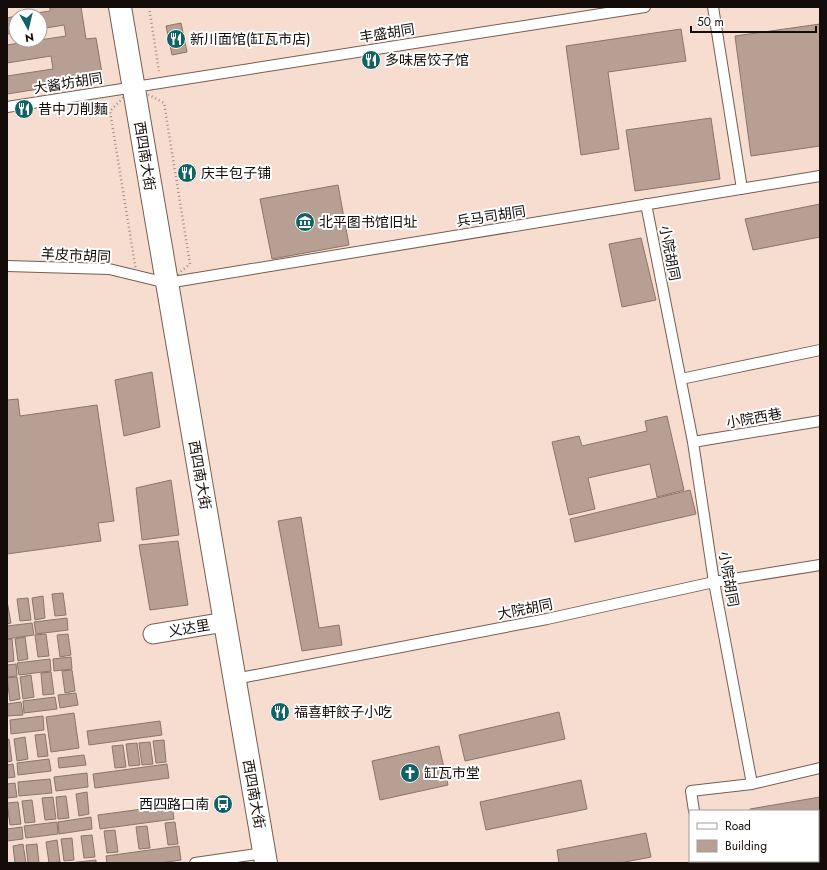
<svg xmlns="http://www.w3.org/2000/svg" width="827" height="870" font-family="Jost,'Noto Sans SC',sans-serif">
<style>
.building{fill:#b79f93;stroke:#8b7469}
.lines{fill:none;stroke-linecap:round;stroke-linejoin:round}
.service-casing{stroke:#745e52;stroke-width:12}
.minor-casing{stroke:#745e52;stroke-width:21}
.primary-casing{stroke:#745e52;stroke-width:24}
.path{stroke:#a18e84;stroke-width:2.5;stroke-dasharray:1 3;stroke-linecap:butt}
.service{stroke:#fff;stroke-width:10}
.minor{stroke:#fff;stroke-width:19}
.primary{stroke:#fff;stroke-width:22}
.labels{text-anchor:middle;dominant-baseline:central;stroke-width:4;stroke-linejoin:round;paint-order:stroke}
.street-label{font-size:14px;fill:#140c08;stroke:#fff}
.poi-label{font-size:14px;fill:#140c08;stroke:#fff;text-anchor:start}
</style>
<rect width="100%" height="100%" fill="#f7ddd0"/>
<path class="building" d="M50 7H81L86 39 96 38 103 79 7 94V76L53 69 51 56 7 63V45L66 36 64 25 40 29V16H17L50 11Z
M16 16V33L7 34V18Z
M181 23 187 52 172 55 166 26Z
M820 24V146L751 156 735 36Z
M681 29 686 61 608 72 619 149 581 155 566 46Z
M711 118 720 179 635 191 626 130Z
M338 185 349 245 272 259 260 199Z
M820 204V237L753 250 745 219Z
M641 238 656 300 622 307 609 244Z
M152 372 160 427 124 436 115 380Z
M18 399 20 416 97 405 114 521 98 523 101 541 7 554V400Z
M667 416 684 490 657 497 650 464 588 478 595 509 569 515 552 442 579 436 582 446 647 431 645 421Z
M171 480 179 535 142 540 136 488Z
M690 490 696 514 575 542 570 519Z
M301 517 319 628 339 625 342 645 302 651 278 521Z
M178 541 188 605 150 610 139 545Z
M63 593 66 615 55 616 52 594Z
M43 596 45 618 35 620 32 598Z
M28 598 31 620 20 621 17 599Z
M7 601 11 623 7 624Z
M67 618 68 630 36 634 34 622Z
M32 623 34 635 7 639V626Z
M46 634 49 656 38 657 35 635Z
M68 634 71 655 60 657 57 635Z
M25 637 28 659 18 661 15 639Z
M7 639H12L14 661 7 662Z
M71 657 72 669 54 671 53 659Z
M50 659 51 671 19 675 17 663Z
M16 664 17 676 7 677V665Z
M72 670 75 691 65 693 62 671Z
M51 672 54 694 43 695 41 673Z
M31 675 34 697 23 699 20 677Z
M17 677 20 699 10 701 7 678Z
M76 693 78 705 60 708 58 695Z
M55 697 57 709 24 713 23 701Z
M21 702 23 715 7 716V704Z
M559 712 565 739 465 761 459 735Z
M74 713 79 748 51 752 46 717Z
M43 716 44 730 11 734 10 720Z
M160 721 162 735 89 745 87 731Z
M45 734 48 756 38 757 35 735Z
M25 737 28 759 17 761 14 739Z
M9 739 12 761 7 762V740Z
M164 740 166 762 156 763 153 741Z
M150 742 153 764 142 765 139 743Z
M137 743 140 765 129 766 126 744Z
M123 745 126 767 115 768 112 746Z
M439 746 448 785 380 800 372 761Z
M84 755 86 765 59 768 58 758Z
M49 759 51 771 18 775 17 763Z
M13 764 15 777 7 778V765Z
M167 764 169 778 95 788 93 774Z
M87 773 88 787 56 791 54 777Z
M50 779 52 793 19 796 18 782Z
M581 780 587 809 486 830 480 802Z
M15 783 17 797 7 798V784Z
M87 792 89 814 79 816 76 794Z
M66 796 69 818 58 819 56 797Z
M53 797 56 819 45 820 42 798Z
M820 797V834L818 835V811H750V809Z
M32 800 35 822 25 823 22 801Z
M18 802 21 824 10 825 7 803Z
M172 805 174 819 100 829 98 815Z
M91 817 92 829 59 834 58 822Z
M57 822 58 834 26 838 24 826Z
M175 822 178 844 168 845 165 823Z
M147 826 150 848 139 849 136 827Z
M22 827 23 839 7 841V829Z
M115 830 118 852 107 853 104 831Z
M646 833 651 857 620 863H559L557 850Z
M92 835 95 857 84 858 81 836Z
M72 838 74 860 64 861 61 839Z
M57 840 60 862 49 863 46 842Z
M23 844 26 863H15L13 846Z
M37 844 39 863H28L26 845Z
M179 846 181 860 160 863H107L106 856Z
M96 860V863H69Z"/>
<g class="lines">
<g class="service-casing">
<path id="service" d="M713 7 742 189
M7 107 645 7
M646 204 693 442 714 582 752 784
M7 266 109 269 167 283 820 176
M681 379 820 350
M693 442 820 421
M235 679 547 619 714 582 820 565
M694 811 691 791 752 784 820 768
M700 861V863
M195 863 264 853"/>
</g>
<g class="minor-casing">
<path id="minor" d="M153 634 225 622"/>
</g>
<g class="primary-casing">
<path id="primary" d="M120 7 266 863"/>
</g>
<path class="path" d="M149 7 159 71
M134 87 164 103 190 264 167 283 136 271 110 111Z"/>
<use href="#service" class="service"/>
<use href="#minor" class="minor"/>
<use href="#primary" class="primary"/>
</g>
<defs>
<g id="restaurant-disc" transform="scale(1)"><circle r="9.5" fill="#116265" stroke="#fff"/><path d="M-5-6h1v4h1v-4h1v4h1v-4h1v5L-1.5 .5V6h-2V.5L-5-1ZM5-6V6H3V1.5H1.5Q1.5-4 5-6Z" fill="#fff"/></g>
<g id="museum-disc" transform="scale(1)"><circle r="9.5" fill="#116265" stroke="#fff"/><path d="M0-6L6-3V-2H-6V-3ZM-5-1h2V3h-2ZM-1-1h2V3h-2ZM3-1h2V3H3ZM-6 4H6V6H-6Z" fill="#fff"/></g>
<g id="church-disc" transform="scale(1)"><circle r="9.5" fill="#116265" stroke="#fff"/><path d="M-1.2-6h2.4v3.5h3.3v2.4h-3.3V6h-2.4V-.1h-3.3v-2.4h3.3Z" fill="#fff"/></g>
<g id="bus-disc" transform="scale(1)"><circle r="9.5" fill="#116265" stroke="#fff"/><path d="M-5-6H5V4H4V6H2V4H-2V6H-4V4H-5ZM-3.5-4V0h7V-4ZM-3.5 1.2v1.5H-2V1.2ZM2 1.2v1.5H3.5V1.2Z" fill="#fff"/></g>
</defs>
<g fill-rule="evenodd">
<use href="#restaurant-disc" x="176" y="39"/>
<use href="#restaurant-disc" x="371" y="60"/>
<use href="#restaurant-disc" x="24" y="109"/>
<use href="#restaurant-disc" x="187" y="173"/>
<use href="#museum-disc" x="305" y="222"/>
<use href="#restaurant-disc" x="280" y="712"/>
<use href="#church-disc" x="410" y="773"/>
<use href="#bus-disc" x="223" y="804"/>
</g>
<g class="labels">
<g class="street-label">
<text transform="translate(387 33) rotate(-9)">丰盛胡同</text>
<text transform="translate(68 83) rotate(-9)">大酱坊胡同</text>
<text transform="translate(145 156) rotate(81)">西四南大街</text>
<text transform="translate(491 216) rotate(-9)">兵马司胡同</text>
<text transform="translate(670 253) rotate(79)">小院胡同</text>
<text transform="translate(76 255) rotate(3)">羊皮市胡同</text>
<text transform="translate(754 418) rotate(-10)">小院西巷</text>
<text transform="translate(200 475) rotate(80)">西四南大街</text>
<text transform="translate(729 579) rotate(80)">小院胡同</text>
<text transform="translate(525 609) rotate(-11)">大院胡同</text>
<text transform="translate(189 628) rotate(-10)">义达里</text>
<text transform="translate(254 794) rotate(80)">西四南大街</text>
</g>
<g class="poi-label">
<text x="190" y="39">新川面馆(缸瓦市店)</text>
<text x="385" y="60">多味居饺子馆</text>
<text x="38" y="109">昔中刀削麵</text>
<text x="201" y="173">庆丰包子铺</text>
<text x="319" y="222">北平图书馆旧址</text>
<text x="294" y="712">福喜軒餃子小吃</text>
<text x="424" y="773">缸瓦市堂</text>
<text x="209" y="804" text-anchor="end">西四路口南</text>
</g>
</g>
<rect width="827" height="870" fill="none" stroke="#140c08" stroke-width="16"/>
<rect x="689" y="810" width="130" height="52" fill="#ffffff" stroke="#a19e9c"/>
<rect x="697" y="823" width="20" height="6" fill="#ffffff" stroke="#a19e9c"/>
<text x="725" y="830" font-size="12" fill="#140c08">Road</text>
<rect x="697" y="840" width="20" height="12" fill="#b79f93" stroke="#a19e9c"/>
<text x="725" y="850" font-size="12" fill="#140c08">Building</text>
<g transform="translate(28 28) rotate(172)"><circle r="19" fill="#ffffff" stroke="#a19e9c"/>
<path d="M0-3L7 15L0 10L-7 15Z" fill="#116265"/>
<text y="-6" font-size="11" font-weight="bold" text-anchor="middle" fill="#140c08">N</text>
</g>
<path d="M691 26v6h125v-6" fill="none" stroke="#140c08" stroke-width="2"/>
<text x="697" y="26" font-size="12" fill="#140c08" stroke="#ffffff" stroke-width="3" paint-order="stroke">50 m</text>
</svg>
